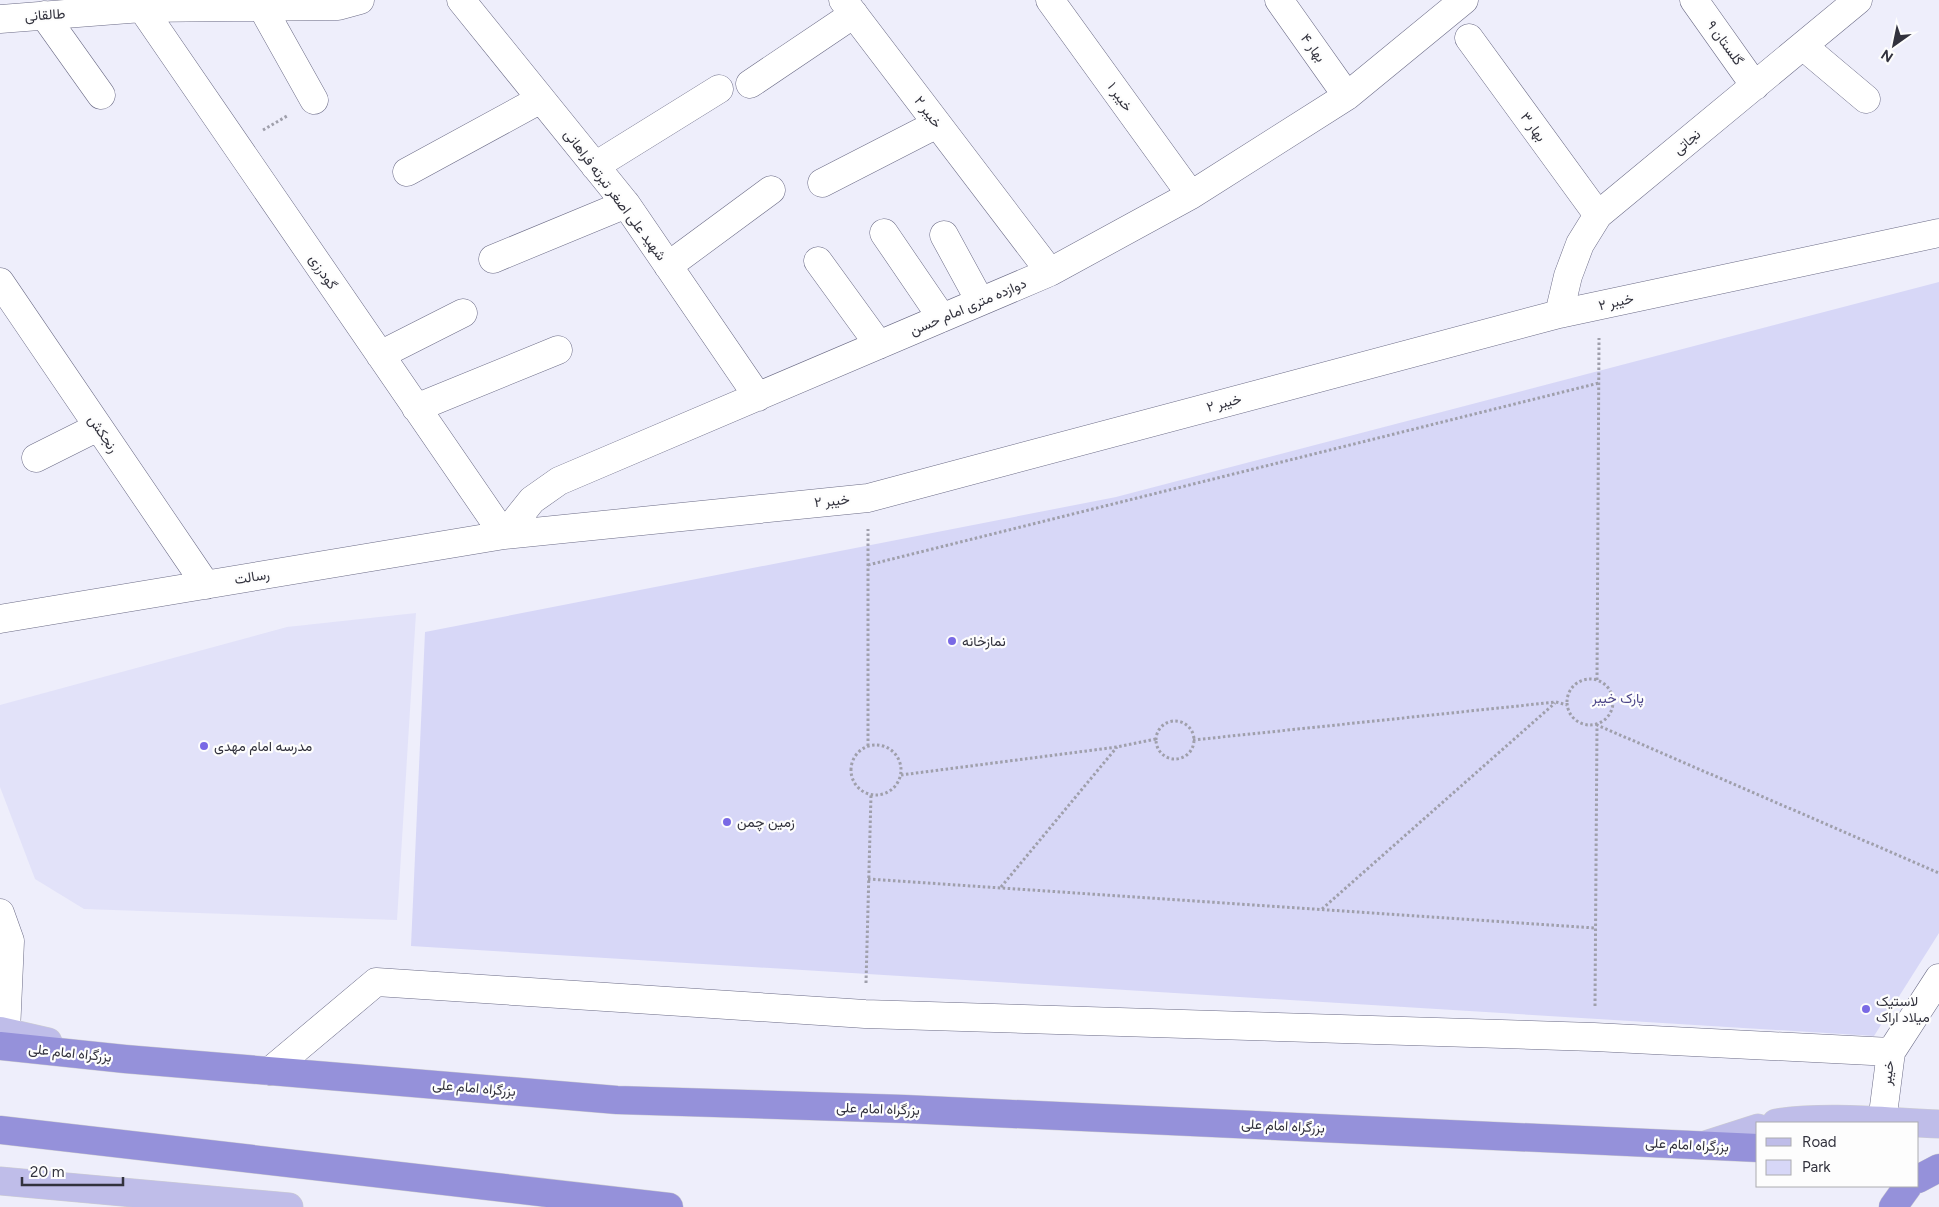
<svg xmlns="http://www.w3.org/2000/svg" width="1939" height="1207" font-family="Figtree,Vazirmatn,sans-serif">
<style>
.built{fill:#e2e2f9}
.green{fill:#d7d7f7}
.lines{fill:none;stroke-linecap:round;stroke-linejoin:round}
.minor-casing{stroke:#6b6b86;stroke-width:29}
.major-casing{stroke:#ceced0;stroke-width:29}
.highway-casing{stroke:#ceced0;stroke-width:29}
.path{stroke:#9f9fab;stroke-width:3;stroke-dasharray:2.5 2.5;stroke-linecap:butt}
.minor{stroke:#fff;stroke-width:28}
.major{stroke:#bfbde9;stroke-width:28}
.highway{stroke:#9591da;stroke-width:28}
.poi-dot{fill:#7969e5;stroke:#fdfdfd;stroke-width:2}
.labels{text-anchor:middle;dominant-baseline:central;stroke-width:4.5;stroke-linejoin:round;paint-order:stroke}
.street-label{font-size:14px;fill:#32323d;stroke:#fdfdfd}
.poi-label{font-size:14px;fill:#32323d;stroke:#fdfdfd;text-anchor:start}
.park-label{font-size:14px;fill:#4d4789;stroke:#fdfdfd}
</style>
<rect width="100%" height="100%" fill="#eeeefb"/>
<path class="built" d="M416 613 397 920 84 909 35 879 0 787V705L287 627Z"/>
<path class="green" d="M1939 282V933L1874 1036 411 946 425 632 1116 497Z"/>
<g class="lines">
<g class="minor-casing">
<path id="minor" d="M461 0 626 204 758 397
M843 0 1050 272
M1050 0 1191 195
M1279 0 1347 96
M1694 0 1755 86
M262 7 314 100
M142 8 504 535
M44 15 101 95
M0 19 142 8 338 6 360 0
M1469 38 1598 215
M1803 46 1866 99
M750 84 854 14
M595 166 719 89
M407 172 541 99
M822 183 937 124
M884 233 942 318
M944 235 980 301
M493 259 626 204
M818 261 879 345
M668 266 771 190
M0 282 206 585
M1559 314 1568 276 1580 244 1598 215 1858 0
M380 355 463 313
M416 408 558 350
M36 458 98 427
M504 535 532 500 559 481 1050 272 1191 195 1347 96 1464 0
M0 619 504 535 868 498 1559 314 1939 233
M0 913 10 941 6 1032
M270 1071 376 982 865 1014 1594 1037 1891 1052
M1882 1122 1891 1052 1939 978"/>
</g>
<g class="major-casing">
<path id="major" d="M0 1031 48 1042
M1776 1123C1828 1115 1887 1122 1939 1124
M1705 1145 1758 1128
M0 1181 289 1207"/>
</g>
<g class="highway-casing">
<path id="highway" d="M0 1046 125 1059 617 1100 905 1109 1758 1148
M0 1130 669 1207
M1918 1179 1939 1168
M1893 1207 1908 1186"/>
</g>
<path class="path" d="M263 130 287 116
M868 565 1599 383
M1567 702a23 23 0 1 1 46 0a23 23 0 1 1-46 0Z
M1597 680 1599 338
M1156 740a19 19 0 1 1 38 0a19 19 0 1 1-38 0Z
M1193 740 1556 702 1567 705
M851 770a25 25 0 1 1 50 0a25 25 0 1 1-50 0Z
M868 746V529
M901 775 1117 747 1156 739
M868 879 1595 928
M1001 887 1117 747
M1322 909 1555 703
M866 983 871 795
M1595 1006 1597 725 1939 873"/>
<use href="#minor" class="minor"/>
<use href="#major" class="major"/>
<use href="#highway" class="highway"/>
</g>
<g class="poi-dot">
<circle cx="952" cy="641" r="5"/>
<circle cx="204" cy="746" r="5"/>
<circle cx="727" cy="822" r="5"/>
<circle cx="1866" cy="1009" r="5"/>
</g>
<g class="labels">
<g class="street-label">
<text transform="translate(45 15) rotate(-4)">طالقانی</text>
<text transform="translate(1725 43) rotate(54)">گلستان ۹</text>
<text transform="translate(1313 48) rotate(54)">بهار ۴</text>
<text transform="translate(1120 97) rotate(54)">خیبر ۱</text>
<text transform="translate(928 112) rotate(53)">خیبر ۲</text>
<text transform="translate(1533 127) rotate(54)">بهار ۳</text>
<text transform="translate(1687 142) rotate(-40)">نجاتی</text>
<text transform="translate(615 195) rotate(53)">شهید علی اصغر تبرته فراهانی</text>
<text transform="translate(323 272) rotate(56)">گودرزی</text>
<text transform="translate(1616 302) rotate(-13)">خیبر ۲</text>
<text transform="translate(968 307) rotate(-23)">دوازده متری امام حسن</text>
<text transform="translate(1224 403) rotate(-15)">خیبر ۲</text>
<text transform="translate(103 434) rotate(56)">رنجکش</text>
<text transform="translate(832 501) rotate(-6)">خیبر ۲</text>
<text transform="translate(252 577) rotate(-9)">رسالت</text>
<text transform="translate(70 1053) rotate(6)">بزرگراه امام علی</text>
<text transform="translate(1888 1073) rotate(-83)">خیبر</text>
<text transform="translate(474 1088) rotate(5)">بزرگراه امام علی</text>
<text transform="translate(878 1109) rotate(2)">بزرگراه امام علی</text>
<text transform="translate(1283 1126) rotate(3)">بزرگراه امام علی</text>
<text transform="translate(1687 1145) rotate(3)">بزرگراه امام علی</text>
</g>
<g class="poi-label">
<text x="962" y="641">نمازخانه</text>
<text x="214" y="746">مدرسه امام مهدی</text>
<text x="737" y="822">زمین چمن</text>
<text x="1876" y="1001">لاستیک<tspan x="1876" dy="16">میلاد اراک</tspan></text>
</g>
<g class="park-label">
<text x="1618" y="698">پارک خیبر</text>
</g>
</g>
<rect x="1756" y="1122" width="162" height="65" fill="#fdfdfd" stroke="#acacb0"/>
<rect x="1766" y="1138" width="25" height="8" fill="#bfbde9" stroke="#acacb0"/>
<text x="1802" y="1147" font-size="15" fill="#32323d">Road</text>
<rect x="1766" y="1160" width="25" height="15" fill="#d7d7f7" stroke="#acacb0"/>
<text x="1802" y="1172" font-size="15" fill="#32323d">Park</text>
<g transform="translate(1894 45) rotate(213)" stroke="#fdfdfd" stroke-width="4" paint-order="stroke">
<path d="M0-4L9 19L0 12L-9 19Z" fill="#32323d"/>
<text y="-8" font-size="14" font-weight="bold" text-anchor="middle" fill="#32323d">N</text>
</g>
<path d="M22 1177v8h101v-8" fill="none" stroke="#32323d" stroke-width="2.5"/>
<text x="30" y="1177" font-size="15" fill="#32323d" stroke="#fdfdfd" stroke-width="4" paint-order="stroke">20 m</text>
</svg>
